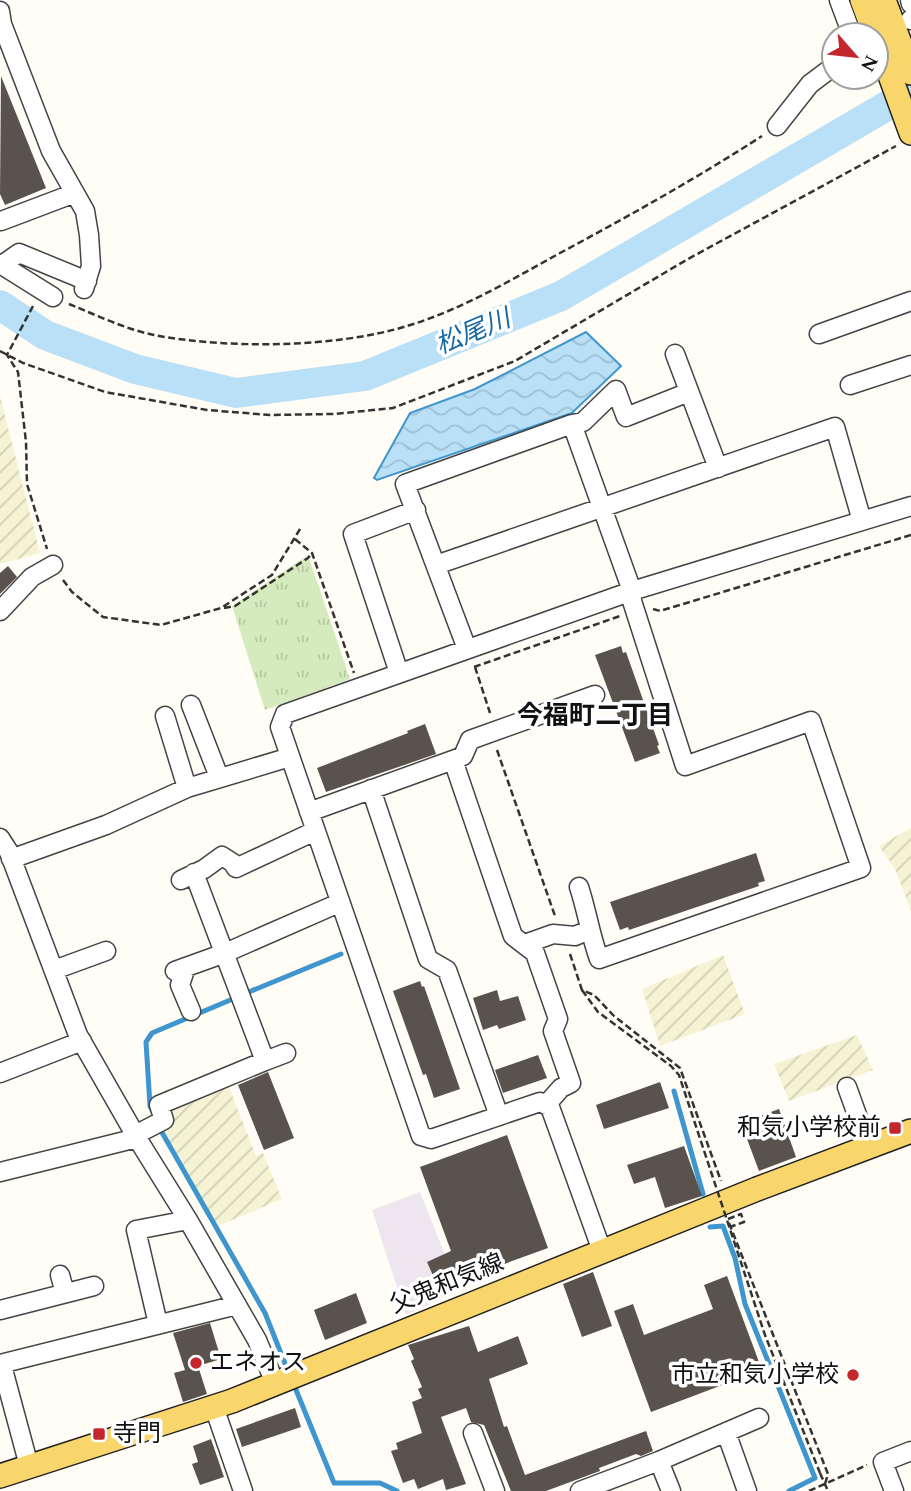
<svg xmlns="http://www.w3.org/2000/svg" width="911" height="1491" font-family="Spectral,'Noto Sans JP',serif">
<style>
.industrial{fill:#eee6ef}
.farmland{fill:url(#farmland-furrows)}
.park{fill:url(#park-tufts)}
.water{fill:url(#water-waves);stroke:#3f96cf;stroke-width:2}
.lines{fill:none;stroke-linecap:round;stroke-linejoin:round}
.stream{stroke:#3f96cf;stroke-width:5}
.river{stroke:#b9e0f7;stroke-width:30}
.building{fill:#5a524d}
.minor-casing{stroke:#444;stroke-width:21}
.major-casing{stroke:#222;stroke-width:26}
.path{stroke:#333;stroke-width:2.5;stroke-dasharray:7 3.5;stroke-linecap:butt}
.minor{stroke:#fff;stroke-width:18}
.major{stroke:#f9d66b;stroke-width:23}
.path-bridge{stroke:#333;stroke-width:2.5;stroke-dasharray:7 3.5;stroke-linecap:butt}
.poi-dot{fill:#c4262e;stroke:#fff;stroke-width:2.5}
.labels{text-anchor:middle;dominant-baseline:central;stroke-width:7;stroke-linejoin:round;paint-order:stroke}
.poi-label{font-size:24px;fill:#111;stroke:#fff;text-anchor:end}
.street-label{font-size:24px;fill:#111;stroke:#fff}
.water-label{font-size:26px;font-style:italic;fill:#1768a6;stroke:#fff}
.neighbourhood-label{font-size:26px;font-weight:bold;fill:#111;stroke:#fff}
</style>
<defs>
<pattern id="farmland-furrows" width="10" height="10" patternUnits="userSpaceOnUse" patternTransform="scale(1.75)"><rect width="10" height="10" fill="#f6f3d4"/><path d="M-1 1l2-2M0 10L10 0M9 11l2-2" fill="none" stroke="#d2cfb5"/></pattern>
<pattern id="park-tufts" width="24" height="20" patternUnits="userSpaceOnUse" patternTransform="scale(1.75)"><rect width="24" height="20" fill="#d5ebbd"/><path d="M3 7l-1-3M5 7V3M7 7l1-3M15 17l-1-3M17 17v-4M19 17l1-3" fill="none" stroke="#b6c8a1"/></pattern>
<pattern id="water-waves" width="16" height="10" patternUnits="userSpaceOnUse" patternTransform="scale(1.75)"><rect width="16" height="10" fill="#b9e0f7"/><path d="M0 5q4-4 8 0t8 0" fill="none" stroke="#9ebfd3"/></pattern>
</defs>
<rect width="100%" height="100%" fill="#fffdf5"/>
<path class="industrial" d="M420 1192 459 1290 406 1315 372 1210Z"/>
<path class="farmland" d="M0 396 40 553 0 564Z
M911 828V911L895 869 879 846Z
M723 955 745 1014 660 1046 642 989Z
M857 1035 873 1070 789 1101 774 1064Z
M227 1082 256 1156 263 1153 282 1199 218 1226 162 1128 169 1107Z"/>
<path class="park" d="M308 555 350 679 265 710 232 606Z"/>
<path class="water" d="M586 332 621 366 572 413 377 480 374 478 410 413 475 389Z"/>
<g class="lines">
<path class="stream" d="M244 994 341 954
M674 1091 703 1194
M153 1112 150 1106 146 1042 152 1033 235 998
M160 1129 265 1313 286 1366
M710 1227 723 1226 735 1258 745 1304 815 1478 789 1491
M294 1385 334 1483H380L397 1491"/>
<path class="river" d="M0 305 45 335 135 369 236 393 365 376 561 296 911 92"/>
</g>
<path class="building" d="M1 76 46 188 5 205 0 194Z
M8 566 17 577 0 594V573Z
M621 646 623 653 626 652 659 745 657 746 660 753 635 762 595 655Z
M425 724 436 754 326 792 317 768 408 733 407 731Z
M756 853 765 881 758 883 759 886 629 930 628 927 620 930 610 902Z
M420 981 422 987 424 986 460 1089 434 1098 426 1074 423 1075 393 991Z
M497 990 500 1001 518 996 526 1020 499 1029 497 1025 483 1030 473 998Z
M538 1055 547 1078 503 1093 495 1070Z
M268 1072 294 1138 264 1150 238 1085Z
M660 1082 669 1108 604 1129 596 1105Z
M779 1109 796 1157 759 1171 741 1123Z
M507 1135 548 1248 455 1282 458 1290 442 1296 427 1262 451 1251 420 1167Z
M684 1146 702 1196 665 1208 655 1177 634 1184 627 1165Z
M593 1272 612 1326 582 1337 563 1284Z
M727 1276 762 1370 651 1412 614 1311 633 1304 644 1335 713 1309 704 1285Z
M356 1293 367 1323 325 1340 314 1310Z
M210 1323 221 1359 198 1366 207 1394 183 1402 174 1373 185 1370 173 1333Z
M469 1326 478 1352 518 1336 528 1364 489 1379 504 1427 507 1426 525 1475 646 1431 653 1451 641 1456 636 1454 599 1468 600 1471 546 1491H511L484 1425 471 1422 466 1408 441 1417 466 1484 446 1490 443 1479 418 1489 414 1479 403 1483 391 1451 398 1449 396 1443 422 1433 412 1402 422 1398 418 1389 422 1387 411 1361 414 1359 408 1345Z
M295 1408 301 1427 242 1447 236 1429Z
M211 1439 224 1477 200 1485 192 1464 198 1462 193 1446Z"/>
<g class="lines">
<g class="minor-casing">
<path id="minor" d="M839 0 852 35
M910 0 911 4
M0 11 2 24 51 151 85 211 89 235 91 266 84 289
M910 20 911 19
M777 126 810 84 834 66
M1 221 75 193
M0 264 53 297
M2 265 19 253 87 281
M819 334 911 301
M675 354 718 468
M850 385 911 365
M572 424 583 422 616 390 626 417 689 392
M436 565 835 427 862 521
M0 611 32 577 53 565
M467 649 405 484 572 424 632 591V601L685 766 811 721 861 868 599 959C590 934 587 911 579 887
M399 673 353 534 416 510
M191 705 219 777
M165 716 187 788
M453 760 463 756 470 740 595 695
M371 789 428 959 447 970 499 1116
M309 812 453 760 513 936 535 953 558 1019 553 1031 571 1083 561 1088 546 1105
M0 838 9 852 78 1035 137 1138 188 1220 257 1340 275 1383
M11 859 106 825 187 788 290 757
M181 880 204 869 222 856 233 863 236 868 315 831
M525 944 553 934 575 936 589 930
M186 967 180 985 191 1011
M54 970 106 951
M175 971 225 953 339 903
M265 1061 286 1053
M0 1073 82 1041
M847 1087 869 1148
M135 1135 164 1120 159 1105 265 1061 194 873
M0 1172 137 1138
M602 1251 550 1107 540 1102 431 1139 421 1136 280 727 285 714 632 591 911 506
M60 1275 65 1293
M0 1310 94 1286
M158 1324 136 1230 188 1220
M0 1364 237 1305
M4 1373 29 1466
M214 1407 243 1491
M726 1432 747 1491
M473 1433 495 1491
M659 1461 671 1491
M580 1491 659 1461 759 1418
M894 1491 883 1462 911 1451"/>
</g>
<g class="major-casing">
<path id="major" d="M862 0 875 35
M884 0 911 73
M876 37 911 133
M0 1476 232 1401 757 1189 911 1131"/>
</g>
<path class="path" d="M844 82 851 77
M69 304C96 315 125 329 154 335 227 349 336 348 407 326 461 310 511 280 560 253 629 216 697 178 762 136
M33 306 7 355 18 372 26 442 27 484 47 549
M0 351 23 363 105 392 207 410 270 415 334 414 393 408 515 361 688 259 896 146
M295 539 312 553 354 673
M63 580 72 592 103 617 161 625 221 608 272 575 300 529
M224 608 235 606 308 558 312 553
M653 609 660 611 911 535
M474 667 620 616
M475 667 490 713
M497 750 555 916
M570 954 582 990 594 995 614 1016 680 1068 721 1181
M729 1223 828 1474 825 1484
M820 1473 828 1491
M809 1491 867 1465"/>
<use href="#minor" class="minor"/>
<use href="#major" class="major"/>
<path class="path-bridge" d="M582 990 598 1012 671 1066 679 1075 765 1335 820 1473
M728 1219 741 1214 744 1222 730 1227"/>
</g>
<g class="poi-dot">
<rect x="888" y="1121" width="14" height="14" rx="3.5"/>
<circle cx="196" cy="1363" r="7"/>
<circle cx="853" cy="1375" r="7"/>
<rect x="92" y="1427" width="14" height="14" rx="3.5"/>
</g>
<g class="labels">
<g class="poi-label">
<text x="881" y="1128">和気小学校前</text>
<text x="210" y="1363" text-anchor="start">エネオス</text>
<text x="839" y="1375">市立和気小学校</text>
<text x="113" y="1434" text-anchor="start">寺門</text>
</g>
<g class="street-label">
<text transform="translate(447 1284) rotate(-22)">父鬼和気線</text>
</g>
<g class="water-label">
<text transform="translate(473 332) rotate(-22)">松尾川</text>
</g>
<g class="neighbourhood-label">
<text x="595" y="716">今福町二丁目</text>
</g>
</g>
<g transform="translate(855 56) rotate(118)"><circle r="33" fill="#ffffff" stroke="#a0a0a0" stroke-width="2"/>
<path d="M0-5L12 26L0 18L-12 26Z" fill="#c4262e"/>
<text y="-10" font-size="19" font-weight="bold" text-anchor="middle" fill="#111111">N</text>
</g>
</svg>
